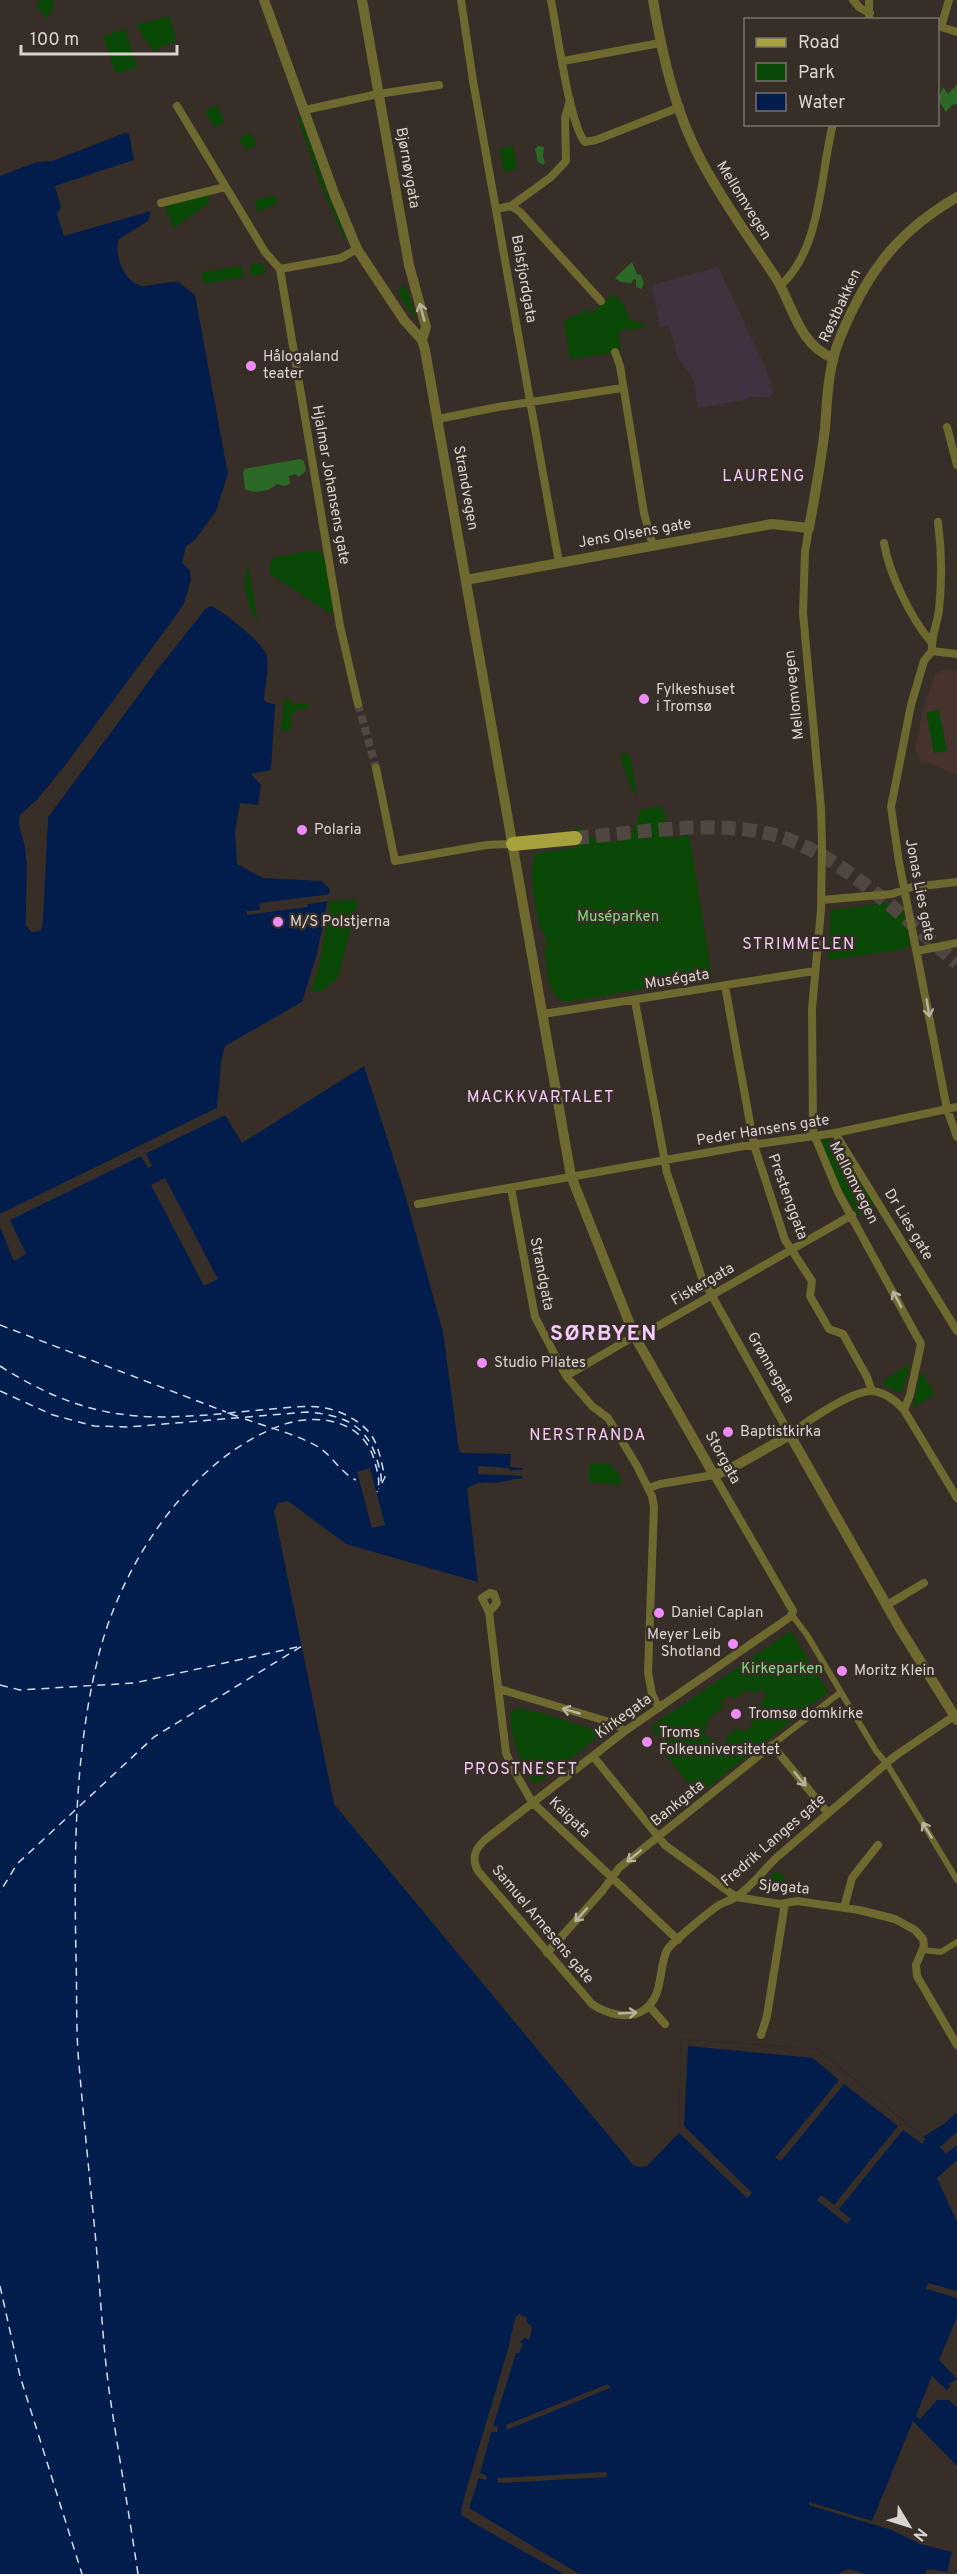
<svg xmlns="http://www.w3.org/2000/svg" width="957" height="2574" viewBox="0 0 957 2574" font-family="Overpass,sans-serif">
<rect width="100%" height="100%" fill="#372e27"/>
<path fill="#41323f" d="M718,267L762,360L771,381L769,386L774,389L769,398L749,396L748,399L698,408L693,378L678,358L669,326L660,327L652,285Z"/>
<path fill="#46332d" d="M946,669L957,671V773L952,774L941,767L922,762L915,749L923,710L935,674Z"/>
<path fill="#094805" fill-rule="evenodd" d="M41,0H52L54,5L47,19L36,5Z
M169,16L177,40L153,51L136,25Z
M125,29L137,67L116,74L103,36Z
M216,105L225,122L214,127L205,111Z
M300,115L325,187L345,235V240L322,188L298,119Z
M250,132L257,144L246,150L239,139Z
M513,146L517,169L504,172L500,148Z
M210,194L208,204L173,228L165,206Z
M275,196L278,203L258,212L255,204L257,199Z
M263,263L265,273L250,276V265Z
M241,266L244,277L204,284L202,272Z
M403,285L406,286L417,321L398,294Z
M613,294L624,305L630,320L642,323L646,327L629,330L627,328L619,332L620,353L618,352L570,359L564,320L580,314L586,309L591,314Z
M313,550L320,552L324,558L333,611L331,614L270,574V564L276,557Z
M248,565L258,621C247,610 241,579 248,565Z
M291,699L292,705L307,703L310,707L296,710L290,718L292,726L290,730L281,731L284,700Z
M939,710L947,751L934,753L926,712Z
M626,753L630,756L637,796L630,786L620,755Z
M659,806L664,811L669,839L689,835L712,977L566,1002C546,997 547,965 544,948L548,947L544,932L541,930C537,910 526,871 537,853L576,848L575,829L581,828C594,844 622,849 634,829C638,823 638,816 640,810Z
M358,900L338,977L322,991H311L320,964L330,901Z
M889,903L903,911L910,945L900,950L828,960L831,910Z
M824,1138L835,1143L837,1153L842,1158H846L874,1202V1207L858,1215L839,1185L822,1143Z
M906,1366H910L902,1392H897L881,1383Z
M922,1373L935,1394L913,1408L920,1374Z
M592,1463H610L612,1469L616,1470L621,1478V1485L589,1482V1466Z
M791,1631L828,1692L698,1795L663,1751L667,1747L652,1728L653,1725ZM748,1689L754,1694L762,1689L767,1696L760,1703L764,1709L750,1719L753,1725L743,1732L738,1728L726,1738L728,1743L720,1747L715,1740L709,1739L704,1733L708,1719L723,1707L721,1702L730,1695L735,1699Z
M517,1708L543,1713L603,1733L543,1780L535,1783L531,1780C521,1760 509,1736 511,1713Z
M776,1870L784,1877L790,1891L784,1893L774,1887L771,1878Z"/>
<path fill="#2c6927" d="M957,84V104L952,105L946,112L938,99L943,87L948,94Z
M538,146L544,147L543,156L545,163L543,165L538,162L535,149Z
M632,262L637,274L641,275L644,284L641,289L636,287V280L634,279L631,283L621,282L615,278Z
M300,459L304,461L306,471L298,477L296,474L289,476L290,484L284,486L277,484C269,492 254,494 245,489L243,473L244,469Z"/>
<path fill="#021d4c" d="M125,133L129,134L134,160L55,186L61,208L57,214L64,236L151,211L148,221L119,239C113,254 125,285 144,286C155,286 167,281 178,282L195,295L228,474L216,511L195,540L186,546L182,563L190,570L191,580L183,606L64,767L37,800L20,815L19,824L25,846L27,863L26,912L28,929L40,931L43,920L48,817L160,666L206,608L211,606C224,612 264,643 267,657C269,670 265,687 264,700L268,703L275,704L271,770L251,774L261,785L258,805L240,803L235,832L237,864L263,878L321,881L330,889L317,954L302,1002L225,1046L221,1062L217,1108L0,1214V176L37,162L52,161Z
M364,1066L404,1191L443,1332L459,1450L461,1453L511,1454L510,1467L522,1468V1479C513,1478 509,1481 502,1482C489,1484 478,1479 467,1489L478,1582L346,1544L288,1501L278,1503L274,1511L334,1804L634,2166L646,2167L678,2134L682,2039L818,2049L923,2137L944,2124L957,2112V2160L937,2178L957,2222V2317L939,2360L957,2379L949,2384L950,2386L947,2390L932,2376L916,2416L920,2419L937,2400H949L957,2408V2466L913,2421L872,2521L809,2503L810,2505L892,2530L920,2544L952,2552L947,2572L927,2569L925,2574H866L849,2569L837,2574H579L471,2511L469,2508L479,2477L486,2476L480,2473L491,2432H497L493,2426L516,2352L523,2344L518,2342L525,2338L529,2339L532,2327L519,2314L461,2510L470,2521L564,2574H0V1227L14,1261L26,1254L9,1220L225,1115L242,1143Z"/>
<path fill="#372e27" d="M191,580L193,583L190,600L170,631L67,769L39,802L22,817V823L28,845L30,863L29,925L36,929L40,921L45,816L158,664L204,606L209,603L211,606L206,608L160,666L48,817L42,927L40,931L32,932L26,926L27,863L25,846L19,824L20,815L37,800L64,767L167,630L187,599Z
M332,894L330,901L308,904L307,907L247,915V911L260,910L259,903Z
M217,1108L219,1110L0,1217V1214Z
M222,1112L225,1115L146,1153L152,1166L148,1168L141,1156L10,1220L26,1254L14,1261L0,1224L15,1257L22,1253L6,1221L7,1217Z
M165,1178L218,1279L204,1286L151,1185Z
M478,1466L509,1468L510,1470H522V1476L478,1474Z
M370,1468L385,1525L372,1528L357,1472Z
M682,2039L818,2049L925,2139L922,2144L903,2130L839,2209L851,2219L847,2224L817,2200L821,2195L834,2205L898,2126L844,2084L781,2161L775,2158L839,2080L813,2058L688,2046L684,2126L752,2193L747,2198L678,2132Z
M957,2132V2145L946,2154L940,2147Z
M928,2283L957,2291V2298L926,2289Z
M519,2314L527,2318L526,2322L532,2327L529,2340L525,2338L519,2342L523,2343L519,2353H516L493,2426L498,2427L497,2432H491L480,2473L487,2476L486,2480L478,2478L469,2508L579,2574H573L469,2513L466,2509L513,2351L518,2350L519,2345L515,2341L527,2336L528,2329L521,2317L518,2320L512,2347L464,2513L567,2574L461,2515L465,2494L509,2346L515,2318Z
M608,2384L610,2388L507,2430L506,2425Z
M607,2472V2477L498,2483L497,2478Z
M809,2502L872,2521V2524L809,2505Z"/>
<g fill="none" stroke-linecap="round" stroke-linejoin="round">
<path stroke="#d2def1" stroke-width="1.5" stroke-dasharray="8 6" stroke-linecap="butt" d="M0,1325L226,1412
M0,1366C39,1391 81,1410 127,1415C170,1420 217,1414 260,1410C279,1409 300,1405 319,1407C337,1409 356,1418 368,1431C379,1443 381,1462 385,1477L379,1489
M0,1391L53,1415L94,1426L128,1427L307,1412C344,1415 368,1425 378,1463C380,1472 383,1478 380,1486
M230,1414L240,1417
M245,1419C269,1428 297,1434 320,1448C333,1457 341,1473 356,1480
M0,1685L20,1690L134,1683L302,1646L154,1737L17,1864L0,1892
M0,2286L20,2376L82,2574
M138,2574C129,2513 118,2451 109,2390C102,2337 100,2284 95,2232C89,2172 83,2112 78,2053C76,2021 77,1988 76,1956C74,1855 74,1753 99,1654C122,1563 191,1458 282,1425C316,1413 362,1419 374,1459C377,1471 381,1480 377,1492"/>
<path stroke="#4f4740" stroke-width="8" stroke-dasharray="8 4" stroke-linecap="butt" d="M358,704L376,768"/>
<path stroke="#4f4740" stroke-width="14" stroke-dasharray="14 7" stroke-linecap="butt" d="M575,838C636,833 707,820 766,833C833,846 905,919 957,963"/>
<path stroke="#6d692f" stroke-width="6" d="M792,1615L807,1635L876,1751L887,1764L957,1880
M772,1745L841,1692
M923,1950L941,1952L957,1942"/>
<path stroke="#6d692f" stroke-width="8" d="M461,0L473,81L559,563
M551,0C557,29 569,124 585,142L596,140L680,107
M853,0L860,8L870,13
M869,20V0
M938,26L957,32
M941,27L949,0
M563,61L660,43
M177,106L265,252L280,269L340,626L358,704
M305,110L378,94L439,85
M161,203L225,187
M511,206L551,177L566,161L565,118L570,100
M497,209L511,206L520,212L601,301
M280,269L341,258L357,249
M780,286C822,249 820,174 833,124
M615,352L620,366L644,513L653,546
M438,419L498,407L622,388
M947,427L957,465
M809,528L805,552L803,613L821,808L822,845L821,910L812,1009L813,1132L838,1192L921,1344L910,1395L904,1410
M884,543C889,574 911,618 931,642
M932,651C931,636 937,625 939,610C942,581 942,552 938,522
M957,654L932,651L924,661L911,705L891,807L899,862L947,1109L957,1137
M376,768L395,861L486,845L513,844
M821,900L892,894L912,887L957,882
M917,951L957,943
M725,986L754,1145L785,1240L812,1281L810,1296L829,1329L843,1334L867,1377L872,1391
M635,1001L667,1173L702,1278L790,1435C807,1421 851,1391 872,1391C884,1392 897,1401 904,1410L957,1498
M543,1014L814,971
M835,1133L957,1331
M511,1188L535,1317L566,1376L592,1406L608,1418L637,1466L652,1496L654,1507L648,1672L652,1694L659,1708
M418,1204L744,1146L835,1133L957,1107
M566,1376L626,1341L658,1326L852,1215
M649,1488L660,1484L714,1475L793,1611L790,1617L625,1731L486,1839C475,1848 471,1858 478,1871L592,2004C606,2014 629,2020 644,2010C664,1996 658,1969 667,1950C671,1943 710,1911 719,1905C725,1902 731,1900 736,1897C752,1886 763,1871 776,1858L895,1756L954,1716
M887,1605L924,1583
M489,1612L497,1603L494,1594L490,1593L482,1598L489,1612L506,1753L512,1767L532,1802L678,1940
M499,1689L613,1723L625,1731
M593,1756L665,1845L736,1897L780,1904L797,1901L859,1910L895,1919L915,1930L923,1939L924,1946L916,1965L917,1976L957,2045
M844,1908L852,1878L878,1845
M547,1953L603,1890L619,1868L772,1745L828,1813
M649,2006L665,2024
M761,2035L767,2016L785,1903"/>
<path stroke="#6d692f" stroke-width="10" d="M264,0L335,196L357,249L404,320L422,340L425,350L571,1176L635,1337L714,1475L728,1470L790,1435L899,1627L957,1720
M362,0L409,265L426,327L422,340
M653,0C662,54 675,113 702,162C723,202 751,240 776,278C793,306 799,345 833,358
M466,580L772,524L809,528C815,495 821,462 825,428C827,406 827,382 833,360C836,344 844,328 851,313C876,260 906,227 957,197"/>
<path stroke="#a6a03d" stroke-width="14" d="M513,844L575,838"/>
</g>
<defs><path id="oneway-shaft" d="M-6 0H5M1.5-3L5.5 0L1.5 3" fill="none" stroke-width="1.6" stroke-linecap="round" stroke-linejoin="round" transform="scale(1.5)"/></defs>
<g stroke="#b9b4a0">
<use href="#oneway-shaft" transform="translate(422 312) rotate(-105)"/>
<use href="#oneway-shaft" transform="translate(928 1008) rotate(80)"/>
<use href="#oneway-shaft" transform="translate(897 1299) rotate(-118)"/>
<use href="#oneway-shaft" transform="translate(571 1711) rotate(-164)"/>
<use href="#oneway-shaft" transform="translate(800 1779) rotate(51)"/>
<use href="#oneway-shaft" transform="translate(927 1830) rotate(-121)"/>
<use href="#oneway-shaft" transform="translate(634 1856) rotate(141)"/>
<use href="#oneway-shaft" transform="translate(581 1915) rotate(132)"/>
<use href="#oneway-shaft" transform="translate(628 2013) rotate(-3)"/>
</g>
<g fill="#ed8cfa" stroke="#372e27" stroke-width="2">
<circle cx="251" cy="366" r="6"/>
<circle cx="644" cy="699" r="6"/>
<circle cx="302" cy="830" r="6"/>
<circle cx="278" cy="922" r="6"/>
<circle cx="482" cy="1363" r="6"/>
<circle cx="728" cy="1432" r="6"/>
<circle cx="659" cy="1613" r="6"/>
<circle cx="733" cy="1644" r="6"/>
<circle cx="842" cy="1671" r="6"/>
<circle cx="736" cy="1714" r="6"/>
<circle cx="647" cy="1742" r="6"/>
</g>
<g text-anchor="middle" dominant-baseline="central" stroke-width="5" stroke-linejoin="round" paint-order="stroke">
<g font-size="15" fill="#dad4d0" stroke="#372e27">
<text transform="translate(407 168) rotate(80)">Bjørnøygata</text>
<text transform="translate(743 201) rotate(58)">Mellomvegen</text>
<text transform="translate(523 279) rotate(80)">Balsfjordgata</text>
<text transform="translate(841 306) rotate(-65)">Røstbakken</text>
<text transform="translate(330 485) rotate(80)">Hjalmar Johansens gate</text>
<text transform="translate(465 488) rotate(80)">Strandvegen</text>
<text transform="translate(635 534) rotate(-10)">Jens Olsens gate</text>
<text transform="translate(795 695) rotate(-96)">Mellomvegen</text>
<text transform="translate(919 890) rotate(79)">Jonas Lies gate</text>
<text transform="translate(677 980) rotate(-9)">Muségata</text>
<text transform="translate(763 1131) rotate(-9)">Peder Hansens gate</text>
<text transform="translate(853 1183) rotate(63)">Mellomvegen</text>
<text transform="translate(787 1197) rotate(70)">Prestenggata</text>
<text transform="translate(908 1225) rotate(59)">Dr Lies gate</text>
<text transform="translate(541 1274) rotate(79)">Strandgata</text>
<text transform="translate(703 1285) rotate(-30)">Fiskergata</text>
<text transform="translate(770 1368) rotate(60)">Grønnegata</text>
<text transform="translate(722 1458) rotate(61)">Storgata</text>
<text transform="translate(624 1717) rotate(-36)">Kirkegata</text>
<text transform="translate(678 1804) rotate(-39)">Bankgata</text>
<text transform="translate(569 1818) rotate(44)">Kaigata</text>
<text transform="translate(774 1841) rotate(-41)">Fredrik Langes gate</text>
<text transform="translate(784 1888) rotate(5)">Sjøgata</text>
<text transform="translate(542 1925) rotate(50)">Samuel Arnesens gate</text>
</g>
<g font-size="15" fill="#dad4d0" stroke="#372e27" text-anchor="start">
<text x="263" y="357">Hålogaland<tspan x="263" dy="17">teater</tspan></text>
<text x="656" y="690">Fylkeshuset<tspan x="656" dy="17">i Tromsø</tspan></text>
<text x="314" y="830">Polaria</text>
<text x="290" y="922">M/S Polstjerna</text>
<text x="494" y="1363">Studio Pilates</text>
<text x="740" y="1432">Baptistkirka</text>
<text x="671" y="1613">Daniel Caplan</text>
<text x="721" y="1635" text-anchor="end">Meyer Leib<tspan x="721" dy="17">Shotland</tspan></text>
<text x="854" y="1671">Moritz Klein</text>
<text x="748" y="1714">Tromsø domkirke</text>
<text x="659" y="1733">Troms<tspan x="659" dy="17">Folkeuniversitetet</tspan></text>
</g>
<g font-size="15" fill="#87d97f" stroke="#372e27">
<text x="618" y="917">Muséparken</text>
<text x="782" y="1669">Kirkeparken</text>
</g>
<g font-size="16" letter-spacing="1.5" fill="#f5cafa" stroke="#372e27">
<text x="764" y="477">LAURENG</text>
<text x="799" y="945">STRIMMELEN</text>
<text x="541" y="1098">MACKKVARTALET</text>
<text x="588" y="1436">NERSTRANDA</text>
<text x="521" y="1770">PROSTNESET</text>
</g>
<g font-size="21" font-weight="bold" letter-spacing="1.5" fill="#f5cafa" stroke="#372e27">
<text x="604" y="1334">SØRBYEN</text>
</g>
</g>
<rect x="744" y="18" width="195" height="108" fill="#372e27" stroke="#78706b" stroke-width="1.5"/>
<rect x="756" y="38" width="30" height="9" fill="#a6a03d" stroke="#78706b" stroke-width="1.5"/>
<text x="798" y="48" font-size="18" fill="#dad4d0">Road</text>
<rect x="756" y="63" width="30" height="18" fill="#094805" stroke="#78706b" stroke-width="1.5"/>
<text x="798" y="78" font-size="18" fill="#dad4d0">Park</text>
<rect x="756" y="93" width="30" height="18" fill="#021d4c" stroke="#78706b" stroke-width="1.5"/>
<text x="798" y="108" font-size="18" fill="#dad4d0">Water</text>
<g transform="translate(909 2526) rotate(128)" stroke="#372e27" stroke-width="4.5" paint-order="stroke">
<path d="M0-4.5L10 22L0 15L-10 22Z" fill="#dad4d0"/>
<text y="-9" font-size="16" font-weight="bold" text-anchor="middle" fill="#dad4d0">N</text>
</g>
<path d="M21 45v9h156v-9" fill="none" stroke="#dad4d0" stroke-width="3"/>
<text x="30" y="45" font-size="18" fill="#dad4d0" stroke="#372e27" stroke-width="4.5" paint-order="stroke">100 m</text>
</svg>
